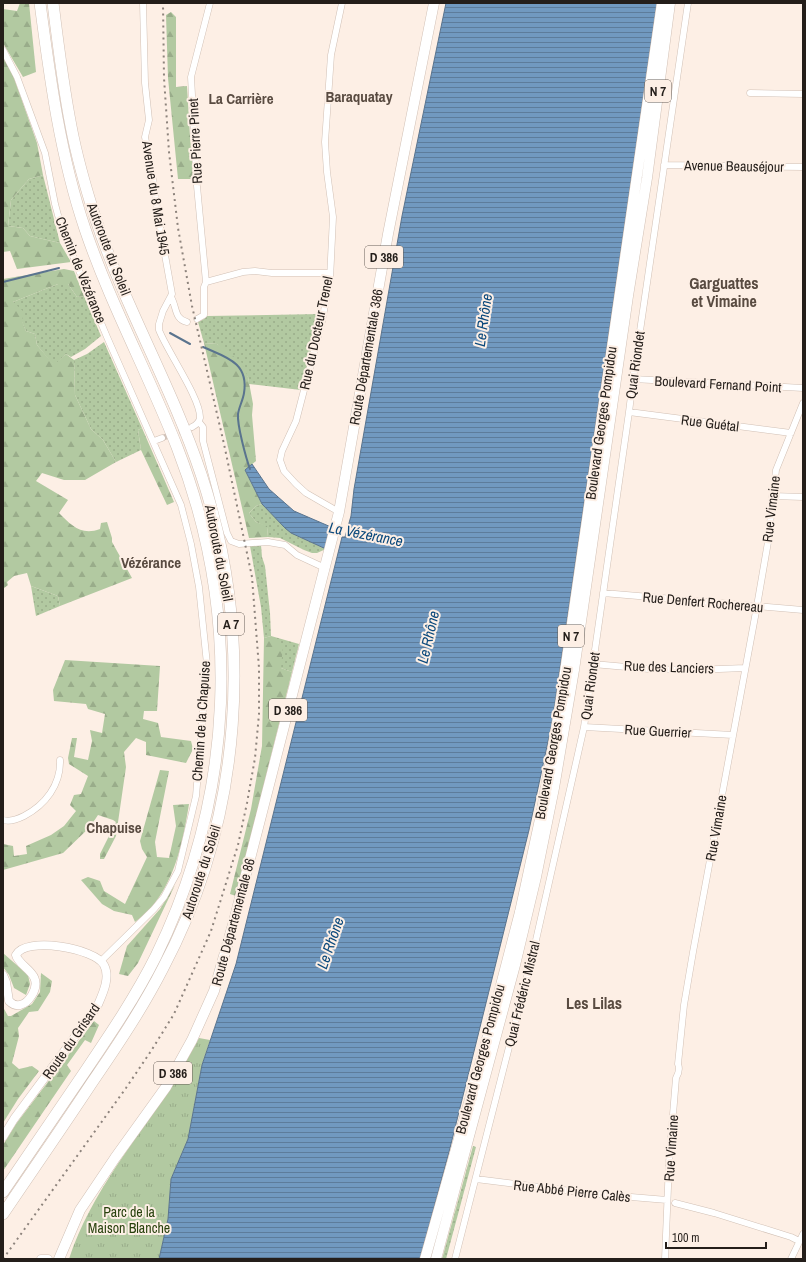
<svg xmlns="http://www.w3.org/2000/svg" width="806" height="1262" viewBox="0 0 806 1262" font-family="'Archivo Narrow',sans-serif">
<defs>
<pattern id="grass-dots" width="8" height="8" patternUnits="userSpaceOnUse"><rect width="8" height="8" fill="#b2c9a1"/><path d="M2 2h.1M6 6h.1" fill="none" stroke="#99ac8a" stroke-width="1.8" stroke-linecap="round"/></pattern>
<pattern id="forest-firs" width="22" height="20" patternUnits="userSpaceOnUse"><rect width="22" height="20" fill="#b2c9a1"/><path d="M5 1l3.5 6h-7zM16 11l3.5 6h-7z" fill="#99ac8a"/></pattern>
<pattern id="park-tufts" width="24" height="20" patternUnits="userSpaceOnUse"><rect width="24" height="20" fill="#b2c9a1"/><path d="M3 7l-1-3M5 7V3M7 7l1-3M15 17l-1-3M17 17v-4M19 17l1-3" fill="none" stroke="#99ac8a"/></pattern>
<pattern id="water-rules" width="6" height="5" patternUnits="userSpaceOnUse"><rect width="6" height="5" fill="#7199c0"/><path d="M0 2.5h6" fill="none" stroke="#5d7c9b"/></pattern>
</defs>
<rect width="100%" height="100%" fill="#fdefe5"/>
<path fill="url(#grass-dots)" d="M43,175L60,243L30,236L23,228L8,226L11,200L29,179Z
M58,284H68L77,297L84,296L101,336L85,349L71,357L66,354L54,366L37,345L35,334L26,331L13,302Z
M320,314L301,390L249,384L248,377L217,344L204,343L198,322L204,319L207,316Z
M104,342L142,428L138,430L141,450L116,462L103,440L91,429L75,395L74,360L87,354Z
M262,504L291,533L326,549L317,553H312L304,550L280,538L268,537L267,527L256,522L249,513L256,506Z
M261,545L262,557L265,566L270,613L271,636L299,644L292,672L281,668L271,636L264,638L261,607L250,546Z
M31,586L58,596L60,606L36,616Z
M473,1146L476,1147L446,1259H442Z"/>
<path fill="url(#forest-firs)" d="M20,3H29L36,72L23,77L3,43V9L17,11Z
M171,12L176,17V87L187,86C189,117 190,148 194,179H178L168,78L166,15Z
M3,56L13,75L37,143L43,175L29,179L11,200L8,226L23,228L30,236L60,243L71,262L17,269L10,251L3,252Z
M64,269L74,271L84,296L77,297L68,284H58L13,302L24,312L22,321L26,331L35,334L37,345L54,365L66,354L74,360L75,395L91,429L103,440L116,462L85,480H64L42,473L36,481L68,500L59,513C71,525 81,536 100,529L101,523L107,522L112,538V542L132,578L60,606L58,596L31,586L27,573L14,576L7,582L8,585L3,589V279Z
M204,343L217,344L242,363L248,377L253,404L252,415L256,461L245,470L262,504L256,506L249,513L256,522L267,526L268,537L249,538Z
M142,428L174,502L167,505L141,450L138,430Z
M271,636L283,645L281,668L292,672L236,896L230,894L251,809L262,746L264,638Z
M65,660L160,666L157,711H144L143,719L158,723L161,737L191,741L193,749L186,763L146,755V742L136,738L124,752L126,767L116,836L104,859H100V854L116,822L113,820L98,815L90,827L63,853L3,870V844L13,846L14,856L27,854L26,846L51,835L64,826L76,811L70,805L74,795L81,794L88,776L69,764L68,758L72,738H77L74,757L88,760L92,741L90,730L102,733L105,714L88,709L86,704L54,701L53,690Z
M160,770L169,771L155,842L157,857L169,858L176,826L173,805L189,804C183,841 176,878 151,908C147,913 140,918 135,922L132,915L114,911L102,904L81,880L88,877L100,881L104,891L125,904L147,857L142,849L140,841Z
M175,885L138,963L128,976L119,974L127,946L160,909Z
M3,953L28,975L30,984L26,995L14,988L9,975L3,967Z
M41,973L52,981L50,992L38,1011L29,1012L18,1028L19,1036L12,1063L19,1069L32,1066L39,1071L18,1099L3,1123V1007L8,1016H11L32,1004L40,992Z
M94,1021L99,1025L91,1043L85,1040L67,1065L71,1071L3,1171V1145L16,1124Z"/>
<path fill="url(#park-tufts)" d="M199,1038L210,1040L202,1065L188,1139L171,1179L168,1219L159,1259H69C91,1192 138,1138 175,1081C183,1067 191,1052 199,1038Z"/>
<path fill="url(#water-rules)" stroke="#5a748e" d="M446,3H657L552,723L529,830L449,1152L420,1259H159L168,1219L171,1179L188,1139L202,1065L236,964L342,537H345L351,516L354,489L402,216Z
M252,464L269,489L294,511L331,527L326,549L291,533L285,528L262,504L245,470Z"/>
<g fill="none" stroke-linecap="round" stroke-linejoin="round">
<path stroke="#5a748e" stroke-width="2" d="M3,282L59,268
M170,333L190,344
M203,347C225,357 249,362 244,393C243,400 239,407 238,414C237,425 246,458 250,469"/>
<path stroke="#d2c5bc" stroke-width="6" stroke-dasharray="6 3" stroke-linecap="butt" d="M162,438L187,429"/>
<defs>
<path id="minor" d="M143,3L145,83L149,120L145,137L153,178L158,216L172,294L163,311L159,324V330C167,351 201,399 200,418C199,423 196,425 192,427
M3,50L17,77L45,153L55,204L62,230L107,337L181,505L191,544L199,587L207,664L196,796L178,871L164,897L154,909L101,961
M750,93L803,94
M664,165L803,167
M206,282L197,186L191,77L210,3
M171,297C177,307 174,319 187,322
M197,319L204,315V287L206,282L243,272L255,271L272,273H330
M633,379L803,388
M629,412L791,433
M199,422L203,427V441L227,533L231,541L239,544L268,542L285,545L297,555L325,568
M154,441L162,438
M772,496L803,497
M339,512L306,493L296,484L284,471L280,460L282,451L296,421L322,321L330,279L333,217L327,172L325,142L331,55L342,3
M603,593L803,610
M593,664L649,669L693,670L745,668
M584,727L733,735
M3,820C10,822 18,819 24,816C45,805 61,785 60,760
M476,1179L595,1194L667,1200
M675,1203L714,1213L791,1237L799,1241
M455,1259L534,949L584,727L629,412L634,372L688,3
M665,1259L669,1163L676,1078C679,1073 680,1069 678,1064L684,1005L693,952L757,606L768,542L776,470L803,403
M791,1259L803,1234"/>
<path id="tertiary" d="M3,975L6,982L9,1001C12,1004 15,1006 20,1005C25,1004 29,1000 32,995C45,973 19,968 16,955C25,936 95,948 104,965C111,978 102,995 97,1007L14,1119L3,1137
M41,1259H48"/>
<path id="primary" d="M59,1259L80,1210L115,1158L166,1087L192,1040L214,991L234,921L339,512L388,234L434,3
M425,1259L487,1039L520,912L542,810L560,706L662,3
M436,1259L515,965L536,877L554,788L574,670L628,296L647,178L670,3"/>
<path id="motorway" d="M3,1192C31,1151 58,1111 86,1070C111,1033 136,996 156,956C235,794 242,614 177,447C148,373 110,303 85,229C60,155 50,79 40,3
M3,1214C32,1171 62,1128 91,1084C117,1046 142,1009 163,968C243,817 255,635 201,474C172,387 125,307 96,220C86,189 77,158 71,126C63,85 58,44 53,3"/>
</defs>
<use href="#minor" stroke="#d1c0b5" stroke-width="7"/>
<use href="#tertiary" stroke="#d1c0b5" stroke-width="9"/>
<use href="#primary" stroke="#d1c0b5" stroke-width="11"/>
<use href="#motorway" stroke="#d1c0b5" stroke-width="12"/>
<use href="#minor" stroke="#fff" stroke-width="6"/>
<use href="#tertiary" stroke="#fff" stroke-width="8"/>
<use href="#primary" stroke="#fff" stroke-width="10"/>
<use href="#motorway" stroke="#fff" stroke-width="11"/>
<path stroke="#8d837c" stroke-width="2" stroke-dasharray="2 4" stroke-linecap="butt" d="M3,1259L126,1088L151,1051L174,1014L211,931L238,845L247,803L255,758L259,714V668L252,577L224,444L192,306L178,228L169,152L164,78L163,3"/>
</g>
<g text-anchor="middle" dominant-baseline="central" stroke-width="4" stroke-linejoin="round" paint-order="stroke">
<g fill="#fdefe5" stroke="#655d57" stroke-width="1">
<rect x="645" y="80" width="26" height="22" rx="3"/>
<rect x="365" y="246" width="38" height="22" rx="3"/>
<rect x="218" y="613" width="26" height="22" rx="3"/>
<rect x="558" y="625" width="26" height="22" rx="3"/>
<rect x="269" y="699" width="38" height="22" rx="3"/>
<rect x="154" y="1062" width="38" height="22" rx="3"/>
</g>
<g font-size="13" font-weight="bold" fill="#241e1a">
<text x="658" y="91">N 7</text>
<text x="384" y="257">D 386</text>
<text x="231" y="624">A 7</text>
<text x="571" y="636">N 7</text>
<text x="288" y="710">D 386</text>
<text x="173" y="1073">D 386</text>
</g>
<g font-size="14" fill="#241e1a" stroke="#fdefe5">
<text transform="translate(195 141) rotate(-93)">Rue Pierre Pinet</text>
<text transform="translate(734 166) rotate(1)">Avenue Beauséjour</text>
<text transform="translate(156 198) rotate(81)">Avenue du 8 Mai 1945</text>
<text transform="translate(109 249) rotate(69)">Autoroute du Soleil</text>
<text transform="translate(81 270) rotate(68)">Chemin de Vézérance</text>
<text transform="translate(316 333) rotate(-78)">Rue du Docteur Trenel</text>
<text transform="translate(366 357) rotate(-80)">Route Départementale 386</text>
<text transform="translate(635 365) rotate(-82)">Quai Riondet</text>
<text transform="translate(718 384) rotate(3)">Boulevard Fernand Point</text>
<text transform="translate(601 423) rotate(-82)">Boulevard Georges Pompidou</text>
<text transform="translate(710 423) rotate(7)">Rue Guétal</text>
<text transform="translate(771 509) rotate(-83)">Rue Vimaine</text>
<text transform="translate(219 553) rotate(79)">Autoroute du Soleil</text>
<text transform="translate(703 602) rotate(5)">Rue Denfert Rochereau</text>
<text transform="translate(669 667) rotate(2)">Rue des Lanciers</text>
<text transform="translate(590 686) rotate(-82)">Quai Riondet</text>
<text transform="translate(201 721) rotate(-86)">Chemin de la Chapuise</text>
<text transform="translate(658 731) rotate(3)">Rue Guerrier</text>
<text transform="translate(553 743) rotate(-80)">Boulevard Georges Pompidou</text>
<text transform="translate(716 828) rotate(-80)">Rue Vimaine</text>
<text transform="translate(201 872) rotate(-72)">Autoroute du Soleil</text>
<text transform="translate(233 922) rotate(-75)">Route Départementale 86</text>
<text transform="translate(522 994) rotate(-76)">Quai Frédéric Mistral</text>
<text transform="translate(71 1041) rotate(-55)">Route du Grisard</text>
<text transform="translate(480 1059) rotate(-75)">Boulevard Georges Pompidou</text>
<text transform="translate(671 1148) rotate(-86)">Rue Vimaine</text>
<text transform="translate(572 1191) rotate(6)">Rue Abbé Pierre Calès</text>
</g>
<g font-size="14" fill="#28410d" stroke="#fdefe5">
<text x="129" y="1212">Parc de la<tspan x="129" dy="16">Maison Blanche</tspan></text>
</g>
<g font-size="15" font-weight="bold" fill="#594b41" stroke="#fdefe5">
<text x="359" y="96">Baraquatay</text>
<text x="241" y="98">La Carrière</text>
<text x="151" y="562">Vézérance</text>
<text x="114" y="827">Chapuise</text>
</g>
<g font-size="15" font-style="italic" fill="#0b497c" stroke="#fdefe5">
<text transform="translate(483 320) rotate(-82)">Le Rhône</text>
<text transform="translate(366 534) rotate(11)">La Vézérance</text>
<text transform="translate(428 637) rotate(-77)">Le Rhône</text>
<text transform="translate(330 943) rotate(-71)">Le Rhône</text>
</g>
<g font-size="16" font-weight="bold" fill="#594b41" stroke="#fdefe5">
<text x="724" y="283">Garguattes<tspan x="724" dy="18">et Vimaine</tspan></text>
<text x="594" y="1003">Les Lilas</text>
</g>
</g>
<rect width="806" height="1262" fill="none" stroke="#241e1a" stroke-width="8"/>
<path d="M666 1242v6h100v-6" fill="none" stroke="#241e1a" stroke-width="2"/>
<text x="672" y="1242" font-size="12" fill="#241e1a" stroke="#fdefe5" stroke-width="3" paint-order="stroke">100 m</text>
</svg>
